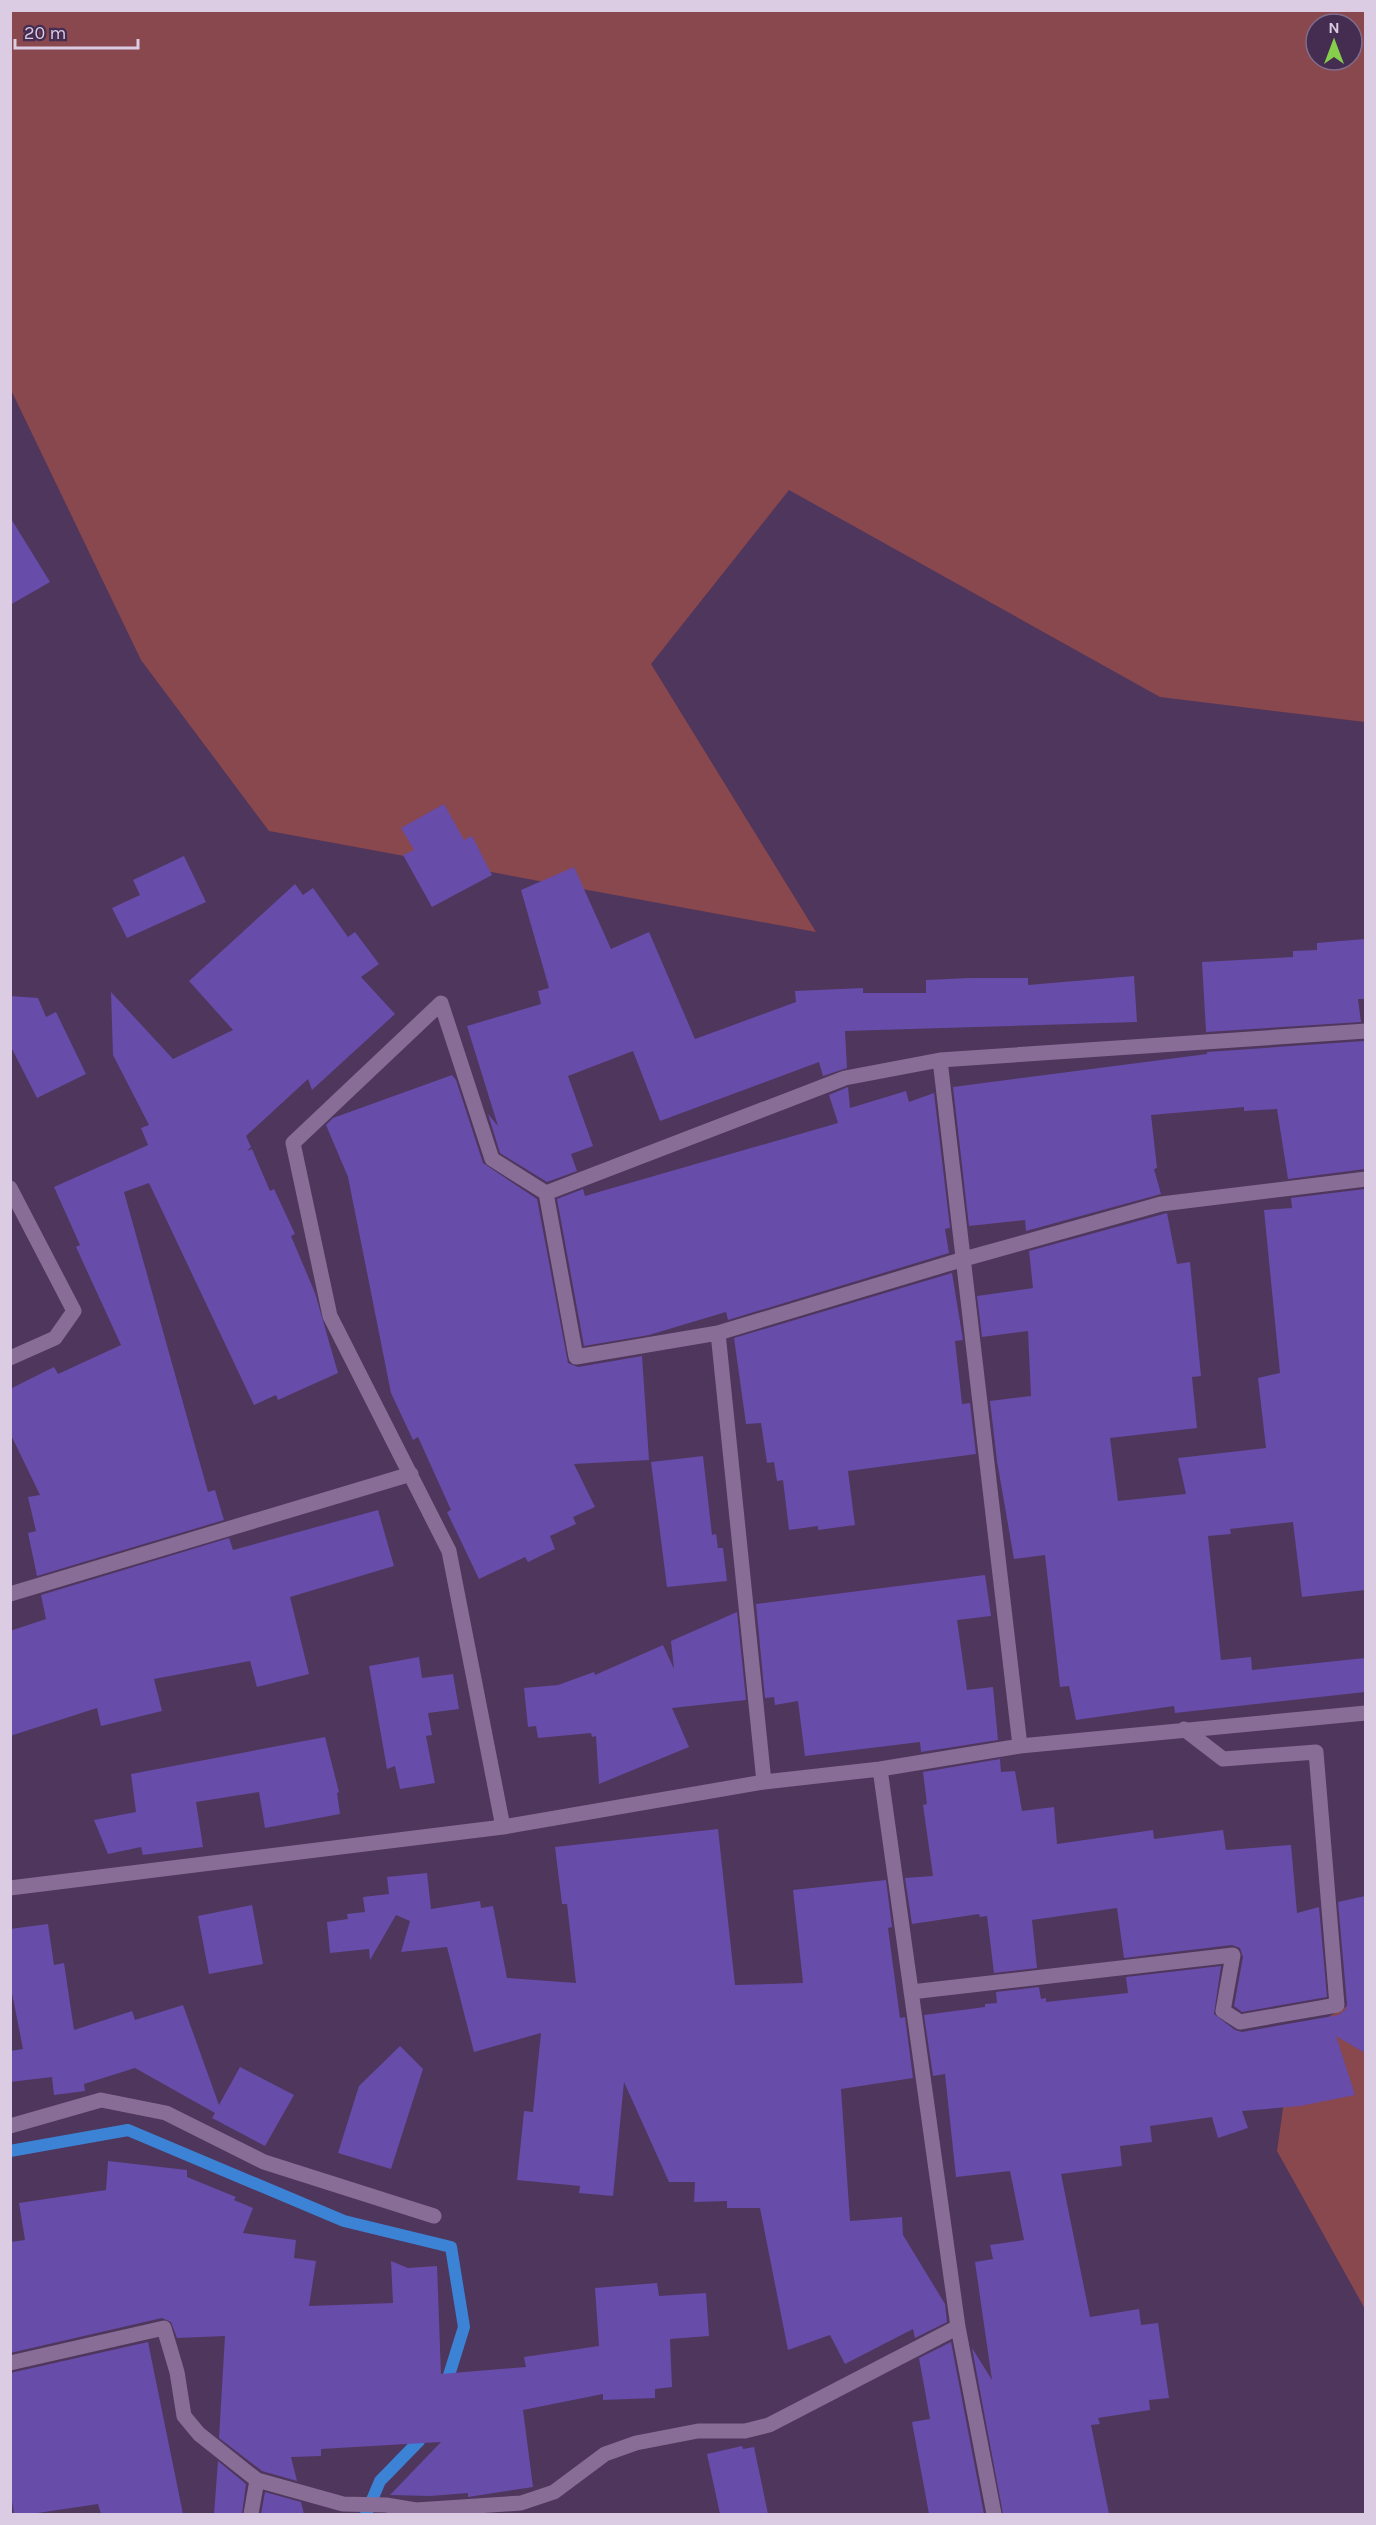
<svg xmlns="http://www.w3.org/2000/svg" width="1376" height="2525" viewBox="0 0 1376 2525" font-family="Karla,sans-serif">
<rect width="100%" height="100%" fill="#4f365c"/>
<path fill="#89474e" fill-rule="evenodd" d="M11,11H1365V722L1160,697L789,490L651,664L816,932L269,831L141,660L11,390ZM1316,24H1352V60H1316Z
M1365,1996V2309L1277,2151L1293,2037Z"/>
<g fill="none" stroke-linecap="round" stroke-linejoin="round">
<path stroke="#3c83d5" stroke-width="12" d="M10,2151L128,2130L344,2221L451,2247L464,2327L445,2388
M366,2514L380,2481L419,2441L424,2430"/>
</g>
<path fill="#674ca9" d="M10,517L50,582L10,605Z
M444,804L464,840L472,836L492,875L432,907L403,855L414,850L401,828Z
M184,856L206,902L127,938L112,908L140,895L133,880Z
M574,867L611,949L649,932L695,1039L796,1002L795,991L863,988V993H926V980L970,978H1028V985L1134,976L1137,1022L845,1031L847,1068L823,1076L819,1062L660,1121L633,1051L568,1076L593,1146L571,1154L577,1171L547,1182L500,1153L488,1114L498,1126L467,1026L541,1004L538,991L549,988L521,890Z
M295,884L303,895L313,888L348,937L355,932L379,964L361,977L395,1014L312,1090L308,1079L246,1136L251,1147L247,1151L252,1149L270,1191L274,1189L295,1234L291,1236L315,1293L338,1373L278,1400L276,1395L254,1405L149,1183L124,1192L208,1492L215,1490L224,1520L37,1576L28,1533L36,1531L28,1497L40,1495L10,1433V1389L54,1367L58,1374L121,1345L76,1247L80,1245L54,1187L148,1145L141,1128L149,1125L113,1055L111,992L173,1059L233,1030L189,981Z
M1365,939V999H1358L1361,1022L1206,1032L1202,962L1293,957V951L1317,950V943Z
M10,996L38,998L46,1017L56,1012L86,1074L37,1098L10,1045Z
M1364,1041L1365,1169L1288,1179L1277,1109L1244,1111V1107L1151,1115L1157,1168L1154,1169L1161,1194L1026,1231L1025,1220L969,1226L953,1087L1207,1054V1052Z
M452,1075L456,1080L483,1163L537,1199L568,1363L578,1367L642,1356L649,1460L574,1464L595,1507L573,1517L576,1524L550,1536L555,1549L528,1562L525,1557L479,1579L447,1512L451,1510L418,1437L413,1440L391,1393L348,1177L326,1125L333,1118Z
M848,1087L850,1108L906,1091L909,1102L934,1093L950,1228L945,1229L949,1253L728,1320L726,1312L649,1335L584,1346L557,1199L583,1189L585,1196L609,1189L838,1123L829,1095Z
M1365,1189V1590L1302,1597L1293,1522L1230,1529L1231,1534L1208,1536L1221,1660L1251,1657L1252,1670L1365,1658V1692L1175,1713L1174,1706L1076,1720L1069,1686L1060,1687L1045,1555L1014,1559L997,1461L990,1401L1031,1396L1028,1331L982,1337L977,1296L1033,1288L1029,1251L1167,1213L1177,1264L1190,1262L1201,1376L1192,1377L1197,1428L1110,1438L1118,1501L1186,1494L1178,1458L1266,1448L1258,1378L1280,1373L1264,1210L1292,1208L1291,1198Z
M952,1273L963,1340L955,1341L962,1404L970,1403L976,1454L848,1471L855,1525L818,1530V1526L789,1530L783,1480L777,1481L774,1462L767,1463L761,1423L746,1424L734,1338Z
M703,1456L712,1535L716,1534L718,1548H723L727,1581L667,1587L651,1462Z
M378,1510L394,1566L290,1597L309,1674L257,1687L250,1661L154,1679L162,1711L101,1726L97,1708L10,1736V1631L46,1619L41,1595L229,1538L233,1550Z
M985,1575L991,1616L957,1620L967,1690L993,1687L998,1740L921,1752L920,1742L805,1756L798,1701L775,1705L774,1697L765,1698L756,1604Z
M737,1612L746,1700L672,1708L689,1747L599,1784L596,1736L592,1737L591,1733L538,1738L536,1726L528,1727L524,1688L558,1685L594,1672L595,1675L663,1645L674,1669L671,1641Z
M419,1657L422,1678L453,1674L459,1709L428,1713L432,1735L426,1736L435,1783L400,1789L395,1766L387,1769L369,1666Z
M325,1737L339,1792L337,1793L340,1814L265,1828L259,1792L196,1802L203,1847L143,1855L141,1847L108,1854L94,1820L136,1812L131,1774Z
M1000,1759L1001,1772L1015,1771L1022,1811L1054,1807L1057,1844L1153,1830L1154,1839L1223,1830L1226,1850L1291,1845L1297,1913L1319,1907L1327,1997L1242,2012L1234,2006L1243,1957L1240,1948L1232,1945L1124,1958L1117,1908L1032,1920L1037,1968L994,1973L987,1916L980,1917L979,1914L912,1924L905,1878L933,1876L923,1805L927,1804L923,1772Z
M718,1829L735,1985L803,1983L793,1890L886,1880L892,1927L888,1928L900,2018L905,2017L913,2078L841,2089L850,2221L902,2217L903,2235L945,2304L947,2322L915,2338L913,2329L845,2364L830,2335L788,2350L760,2208H727V2201L694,2202L695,2182H669L624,2082L613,2196L579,2193L580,2186L517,2180L524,2111L533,2112L541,2033L474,2052L447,1947L401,1952L410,1921L396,1915L370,1960L369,1949L330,1953L327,1922L348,1919L347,1914L365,1912L363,1897L389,1894L387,1877L427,1873L431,1909L480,1901L481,1908L493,1906L507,1978L576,1983L567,1904H562L555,1847Z
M1365,1896V2053L1336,2036L1355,2095L1300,2106L1242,2111L1248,2128L1218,2138L1212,2117L1150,2126L1152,2142L1120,2146L1122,2166L1061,2174L1090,2317L1139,2309L1141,2325L1158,2323L1169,2398L1149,2400L1150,2410L1098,2418L1100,2424L1091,2425L1109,2514H1003L972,2348L992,2380L975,2262L993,2259L990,2245L1024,2240L1010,2171L956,2177L945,2074L933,2076L924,2015L985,2007V2004L997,2003L996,1992L1039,1987L1041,1999L1046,1998V2002L1128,1993L1126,1977L1221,1966L1214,2014L1235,2030L1242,2032L1339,2015L1346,2009L1347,2004L1338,1902Z
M252,1905L263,1964L209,1974L198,1916Z
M48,1924L54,1965L64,1963L74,2030L132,2011L135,2020L183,2005L219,2105L240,2067L294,2095L265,2146L212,2118L215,2113L135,2068L84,2084L85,2091L54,2095L52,2077L10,2082V2051L23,2049L10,1983V1929Z
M400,2046L423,2069L391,2169L338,2153L359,2086Z
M108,2161L187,2170V2177L236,2197L234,2200L253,2208L243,2233L296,2240L294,2258L316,2261L309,2306L393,2303L391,2261L408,2268L437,2266L441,2374L526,2367L524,2357L599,2346L595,2288L657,2283L659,2296L706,2293L709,2336L670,2339L672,2387L655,2389V2398L603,2400V2394L523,2410L533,2487L468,2497V2493L430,2496L390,2495L441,2442L321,2449V2456L291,2457L297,2481L262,2471L219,2438L225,2336L177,2338L171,2322L162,2318L10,2353V2242L25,2240L19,2203L106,2190Z
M148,2342L183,2514H101L98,2504L31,2514H14L10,2487V2373Z
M951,2342L984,2514H929L912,2422L930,2419L919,2358Z
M742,2446L743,2449L754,2447L768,2514H720L707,2454Z
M218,2461L246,2484L242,2514H214Z
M265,2492L301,2502L304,2514H261Z"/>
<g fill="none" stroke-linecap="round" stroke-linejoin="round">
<path stroke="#886d96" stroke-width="15" d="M940,1060L1020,1746
M10,1188L74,1311L55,1338L10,1358
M546,1193L576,1357L718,1333L964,1259L1161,1204L1366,1179
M718,1333L764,1782
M10,1594L411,1474
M880,1769L958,2327L994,2514
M503,1827L449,1551L330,1316L293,1143L441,1003L492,1159L546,1193L845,1078L940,1060L1366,1031
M10,1888L503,1827L764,1782L880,1769L1020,1746L1366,1713
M911,1992L1233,1955L1223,2011L1240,2022L1337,2005L1316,1752L1223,1759L1184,1729
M10,2126L101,2100L166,2113L264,2162L434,2216
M10,2363L164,2328L177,2372L184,2416L199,2434L257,2480L343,2504L386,2505L416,2510L521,2503L554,2492L605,2454L636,2443L698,2431H745L769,2425L958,2327
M251,2514L257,2480"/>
</g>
<rect width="1376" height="2525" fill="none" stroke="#dbcce3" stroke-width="24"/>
<g transform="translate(1334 42)"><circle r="28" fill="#452c51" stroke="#816c8b" stroke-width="1.5"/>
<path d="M0-4.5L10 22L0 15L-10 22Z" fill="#85cf4c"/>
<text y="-9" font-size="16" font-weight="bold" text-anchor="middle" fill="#dbcce3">N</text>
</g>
<path d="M15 39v9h123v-9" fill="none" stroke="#dbcce3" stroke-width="3"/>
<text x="24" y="39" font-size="18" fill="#dbcce3" stroke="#452c51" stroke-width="4.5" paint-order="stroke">20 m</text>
</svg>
